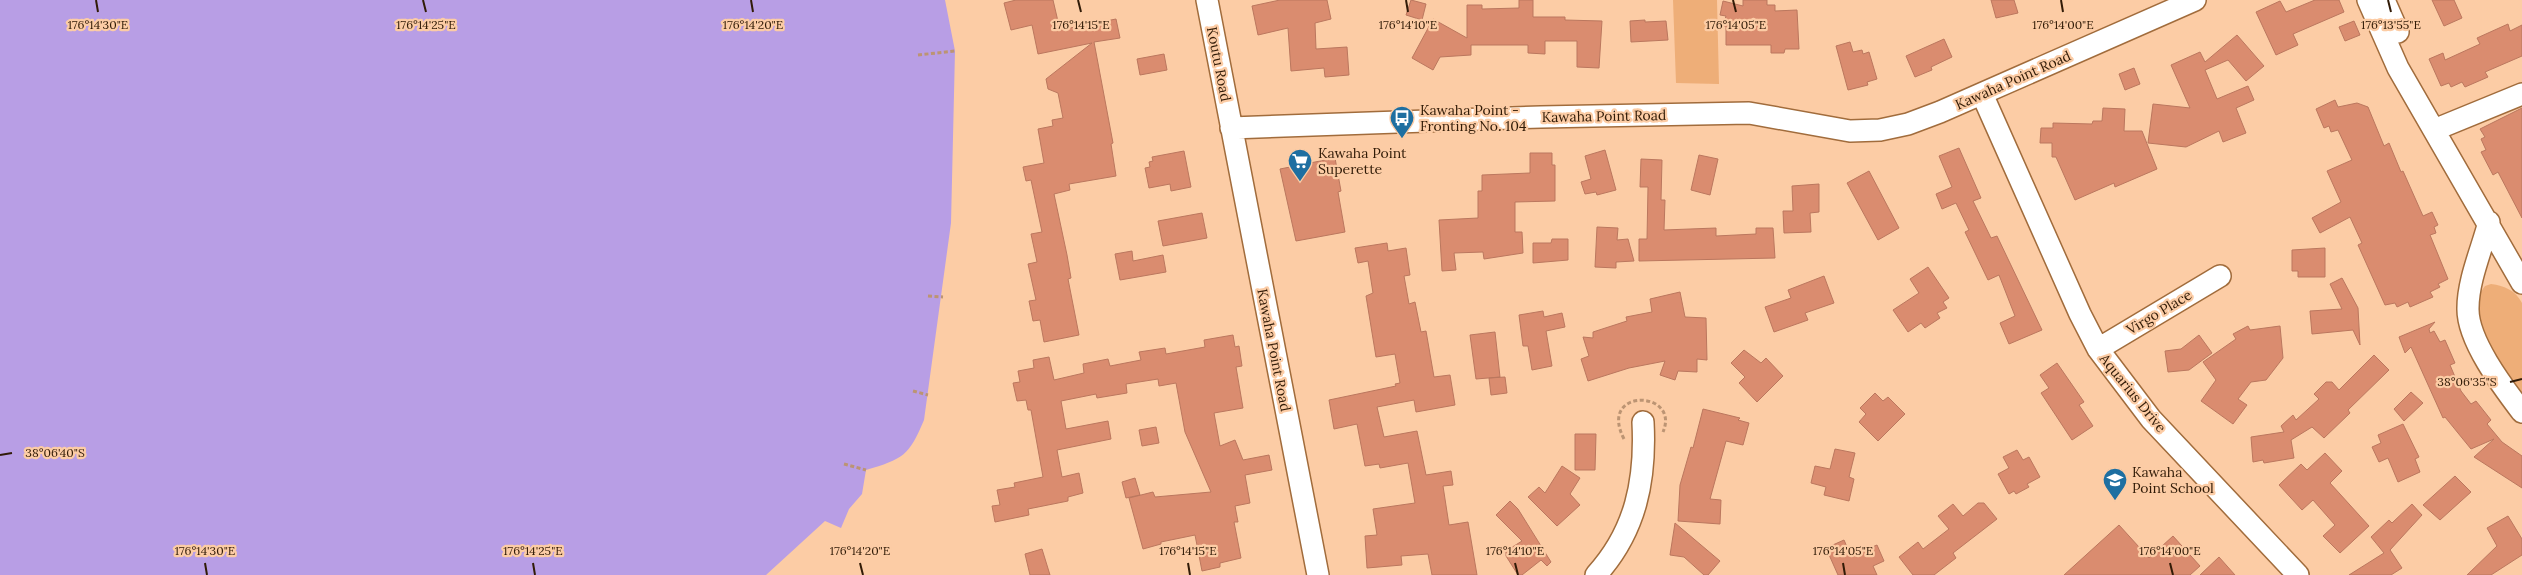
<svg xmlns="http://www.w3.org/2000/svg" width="2522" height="575" viewBox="0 0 2522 575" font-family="Lora,serif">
<rect width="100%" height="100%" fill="#fccca5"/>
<path fill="#eeae78" d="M1673,0H1717L1719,84L1676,83Z
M2491,284C2505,286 2515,290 2522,303V397C2500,367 2479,335 2477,297L2485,286Z"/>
<path fill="#b89ee5" d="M0,0H945L955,51L951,223L924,420C909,456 903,459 866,470L862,494L849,509L841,528L825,521L766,575H0Z"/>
<path fill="#da8c6f" stroke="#bb775e" d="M1016,0H1053L1060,30L1116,19L1120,38L1094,42L1113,143L1111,144L1116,176L1069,184L1070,190L1054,194L1067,255L1071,278L1068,279L1079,335L1044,342L1040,320L1033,321L1029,301L1036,300L1028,264L1037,262L1031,234L1042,232L1031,180L1026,181L1023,167L1044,163L1038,129L1053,126L1052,120L1063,118L1058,93L1048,89L1046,79L1092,43L1038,54L1032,25L1011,30L1004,3Z
M1280,0H1327L1331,19L1315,23L1316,49L1347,47L1349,75L1325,77L1324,68L1291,71L1288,28L1258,35L1252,6Z
M1411,0L1426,4L1422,20L1406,15Z
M1519,0H1533V17H1565V20L1602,21L1599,68L1577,67V41H1545V54L1528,53V45H1471V55L1440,57L1433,70L1412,58L1433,19L1467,38V5H1482V9L1519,8Z
M1743,0H1767V5H1775V11L1797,10L1799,49H1785L1784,53H1771V45H1726V26H1723L1726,16L1720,15L1723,1L1743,6Z
M1991,0H2014L2018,13L1996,18Z
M2315,0H2339L2344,12L2293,34L2298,45L2276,55L2256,12L2280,1L2286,12Z
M2432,0H2454L2462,18L2444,26Z
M1645,20V22L1666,21L1668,40L1631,42L1630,21Z
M2354,21L2360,35L2345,41L2339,27Z
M2508,24L2510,31L2522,25V56L2485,72L2488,77L2465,87L2462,82L2451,87L2449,83L2441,86L2429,59L2443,53L2445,60L2480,44L2477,38Z
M2237,35L2264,66L2246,81L2228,60L2205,70L2217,99L2248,86L2254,100L2236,108L2246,133L2223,142L2219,131L2186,147L2148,143L2153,104L2190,108L2171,65L2200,52L2205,62Z
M1944,39L1952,57L1931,67L1932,70L1915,77L1906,56Z
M1850,42L1853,52L1862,50L1863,54L1869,52L1877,79L1867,82L1868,85L1848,90L1836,46Z
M1164,54L1167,70L1140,75L1137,59Z
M2134,68L2140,84L2125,90L2119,74Z
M2335,100L2338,107L2357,103L2368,107L2384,146L2389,143L2401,172L2403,171L2423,216L2432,212L2438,225L2434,227L2436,233L2430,235L2448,279L2438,284L2440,287L2430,292L2433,297L2410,307L2408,302L2397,307L2395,303L2385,305L2358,245L2362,243L2350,217L2320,233L2312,218L2341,202L2327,171L2352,160L2338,130L2331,132L2329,126L2324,128L2316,109Z
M2103,108L2125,109L2124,131H2142L2157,169L2115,187L2114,183L2075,200L2056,157H2052V143H2040L2041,128H2053V123L2092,124L2093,121H2102Z
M2522,108V218L2498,172L2493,175L2481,152L2486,150L2481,139L2485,137L2480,129Z
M1959,148L1981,198L1973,201L1991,238L1997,236L2042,330L2009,344L2000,323L2015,316L1999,275L1988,280L1965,232L1969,230L1956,203L1942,209L1936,194L1952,187L1939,156Z
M1605,150L1616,190L1597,195L1596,192L1585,194L1581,182L1591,179L1585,156Z
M1184,151L1191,187L1171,191L1170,184L1149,188L1145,168L1150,167L1149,162L1153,161L1152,157Z
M1530,153H1552V165H1555V201L1515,202V232H1522L1523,253L1484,259L1483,252L1454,253L1456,270L1442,271L1439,220L1478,218V191H1482V175L1530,173Z
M1699,155L1718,159L1710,195L1691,190Z
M1335,158L1341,191L1338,192L1345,232L1296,241L1280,169Z
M1641,159L1662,160L1661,200H1665L1664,230L1716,228V236L1756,234V228H1773L1775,258L1639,261V239H1647L1648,187H1640Z
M1869,171L1899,228L1878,240L1847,183Z
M1819,184V212L1810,213L1811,232L1784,233L1783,211H1793L1792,186Z
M1202,213L1207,238L1163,246L1158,221Z
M1597,227L1618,228L1617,240L1628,239L1634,261L1616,262V268L1595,267Z
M1552,239H1568V260L1533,263V243H1551Z
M1387,243L1388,251L1406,248L1410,275L1404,276L1409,304L1415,302L1421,332L1426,331L1434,377L1450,375L1455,405L1416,412L1414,400L1377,407L1384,437L1417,431L1426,475L1451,471L1453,485L1443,486L1449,525L1468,522L1477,575H1432L1428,554L1401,556L1402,565L1367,568L1365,536L1377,535L1373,509L1415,503L1408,463L1380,468L1379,464L1365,466L1357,424L1334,429L1329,400L1396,386L1395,384L1400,383L1395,354L1376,357L1366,296L1373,293L1368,261L1358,263L1355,248Z
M2325,248V277H2298V271H2292V250Z
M1132,251L1133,261L1163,255L1166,272L1120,280L1115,254Z
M1928,267L1949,298L1943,302L1947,308L1937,313L1940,318L1925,328L1921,323L1908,332L1893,310L1919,293L1910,279Z
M1824,276L1834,303L1805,313L1808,320L1774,332L1765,307L1791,298L1788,290Z
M2342,278L2358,308L2360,345L2353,330L2312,334L2310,311L2342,309L2330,284Z
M1680,292L1685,317L1706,318L1707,360L1697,359V372L1678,371L1675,380L1660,375L1665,361L1629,368L1588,381L1581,359L1589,356L1583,337L1593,338V332L1627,321L1626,317L1652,312L1650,299Z
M1543,311L1544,317L1562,313L1565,327L1546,331L1552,366L1532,370L1528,346H1523L1519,315Z
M2435,322L2429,329L2430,333L2434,331L2440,342L2445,340L2455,363L2450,365L2461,391L2471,404L2476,401L2491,420L2487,424L2502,442L2522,456V488L2474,457L2494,439L2471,449L2445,417L2443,418L2411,347L2405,353L2399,337Z
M2248,326L2250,330L2280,326L2283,358L2266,380L2251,382L2238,399L2247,405L2233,424L2201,401L2216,380L2203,362L2236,339L2233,334Z
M1495,332L1500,377L1476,379L1470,335Z
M1233,335L1235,347L1239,346L1242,366L1236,367L1243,408L1214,413L1220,446L1235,440L1243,460L1269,455L1272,470L1245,475L1250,503L1235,506L1238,522H1234L1241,558L1220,563V567L1202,571L1195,535L1161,542V544L1143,549L1129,498L1153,492L1155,497L1211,492L1185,432L1176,383L1159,386L1158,379L1126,384L1127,393L1097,398L1096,394L1061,401L1066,429L1108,421L1111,439L1057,450L1062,477L1079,473L1083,493L1068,497V501L1028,509L1029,515L995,522L992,506L1000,505L997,490L1015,487L1014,483L1043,477L1031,410H1028L1026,400L1017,401L1013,383L1020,382L1018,371L1034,368L1033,360L1049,357L1054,380L1084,373L1083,364L1108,359L1110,366L1141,360L1139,352L1165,348L1166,354L1205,347L1204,340Z
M2199,335L2212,353L2189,370L2168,372L2165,351L2181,349Z
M1744,350L1761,363L1766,358L1783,376L1757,402L1739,383L1745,377L1731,363Z
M2374,355L2389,370L2348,410L2350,413L2324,438L2312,427L2291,440L2294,458L2264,463L2263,460L2253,462L2251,437L2284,432L2281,426L2293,415L2296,420L2319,399L2314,394L2326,382H2332L2339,390Z
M2057,363L2084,402L2079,405L2093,426L2072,440L2041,393L2049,388L2040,375Z
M1505,377L1507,393L1491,395L1489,378Z
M2411,392L2423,403L2404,421L2394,409Z
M1875,393L1883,401L1888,397L1905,414L1878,441L1859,422L1866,414L1860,408Z
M1703,409L1740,418L1738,420L1749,423L1743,445L1726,441L1710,499L1721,500L1720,524L1678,521L1680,485L1691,447L1693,448Z
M2403,424L2419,457L2415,459L2420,472L2398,482L2388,458L2379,462L2372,447L2381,443L2378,435Z
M1156,427L1159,443L1142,446L1139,430Z
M1575,434H1596L1595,470H1575Z
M1835,449L1855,453L1849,477L1854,479L1849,501L1824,495L1826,487L1811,483L1815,466L1830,469Z
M2017,450L2023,460L2029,457L2040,477L2027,484L2029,487L2016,494L2014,491L2009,494L1998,474L2009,468L2003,457Z
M2325,453L2342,471L2330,483L2369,526L2340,553L2323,536L2335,525L2313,500L2302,510L2279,485L2301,464L2307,470Z
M1562,466L1580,478L1570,494L1580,505L1557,526L1528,497L1539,487L1545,493Z
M2455,476L2471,492L2440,520L2423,505Z
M1135,478L1140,495L1126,498L1122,482Z
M1510,501L1518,509L1551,562L1547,566L1541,560L1522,575H1518L1506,556V551L1522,541L1496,515Z
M1978,503H1984L1997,519L1953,553L1956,558L1934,575H1913L1899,557L1918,542L1923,549L1949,529L1938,516L1953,504L1963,516Z
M2412,504L2422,515L2390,550L2402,568L2391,575H2349L2384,553L2371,537L2389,520L2392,523Z
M2508,516L2522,539V555L2491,575H2467L2497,546L2487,528Z
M1675,523L1720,561L1708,575H1704L1684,557L1670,555Z
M2119,525L2149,558L2173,536L2200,566L2190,575H2064Z
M1844,540L1851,556L1877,545L1884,561L1873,566L1877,575H1838L1826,548Z
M1042,549L1050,575H1030L1025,554Z
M2219,557L2235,575H2200Z"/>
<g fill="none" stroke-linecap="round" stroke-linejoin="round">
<defs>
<path id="minor" d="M1207,0L1318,575
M2368,0L2398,68L2522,283
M2384,0L2398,32
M1982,94L2080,314L2098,349L2151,419L2298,575
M1231,128L1541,117L1749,113L1850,131L1880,130L1908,124L1940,112L2195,0
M2434,130L2522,94
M2489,222C2482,249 2468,280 2468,308C2467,340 2503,387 2522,412
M2098,349L2220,276
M1596,575C1636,531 1646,480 1643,422"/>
</defs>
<use href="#minor" stroke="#a16c3c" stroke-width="24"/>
<path stroke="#bc9473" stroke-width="3" stroke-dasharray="4 2.5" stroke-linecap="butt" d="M918,55L955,51
M928,296L943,297
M913,391L928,395
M1624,439C1597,387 1681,390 1663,432
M844,464L866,470"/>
<use href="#minor" stroke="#fff" stroke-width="21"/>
</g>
<path fill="none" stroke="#311b07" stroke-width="2" d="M96,0L98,12M423,0L426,12M751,0L753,12M1078,0L1081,12M1406,0L1408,12M1733,0L1736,12M2061,0L2063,12M2388,0L2391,12M2510,382L2522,379M0,455L12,453M205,563L207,575M533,563L535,575M860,563L863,575M1188,563L1190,575M1515,563L1518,575M1843,563L1845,575M2170,563L2173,575"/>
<defs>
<symbol id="bus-pin" viewBox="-11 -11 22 30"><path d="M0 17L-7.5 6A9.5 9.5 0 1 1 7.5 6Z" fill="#1e6fa1" stroke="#fccca5"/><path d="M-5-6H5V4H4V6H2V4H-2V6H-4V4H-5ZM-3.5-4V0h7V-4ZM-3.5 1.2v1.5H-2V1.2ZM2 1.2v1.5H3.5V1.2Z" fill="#fff"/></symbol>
<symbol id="supermarket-pin" viewBox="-11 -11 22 30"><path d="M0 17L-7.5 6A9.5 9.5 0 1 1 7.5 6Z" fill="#1e6fa1" stroke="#fccca5"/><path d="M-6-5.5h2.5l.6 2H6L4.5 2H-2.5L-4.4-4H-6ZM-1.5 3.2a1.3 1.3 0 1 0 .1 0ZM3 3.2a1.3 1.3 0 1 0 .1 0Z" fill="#fff"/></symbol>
<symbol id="school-pin" viewBox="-11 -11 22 30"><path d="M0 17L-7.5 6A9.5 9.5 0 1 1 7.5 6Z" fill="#1e6fa1" stroke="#fccca5"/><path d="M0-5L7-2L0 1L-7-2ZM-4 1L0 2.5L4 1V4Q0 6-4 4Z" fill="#fff"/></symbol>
</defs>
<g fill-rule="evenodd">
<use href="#bus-pin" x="1388" y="104" width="28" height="38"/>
<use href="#supermarket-pin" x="1286" y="147" width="28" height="38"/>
<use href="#school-pin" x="2101" y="466" width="28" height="38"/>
</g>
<g text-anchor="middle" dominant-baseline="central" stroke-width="4.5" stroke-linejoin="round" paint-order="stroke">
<g font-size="14" fill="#311b07" stroke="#fccca5">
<text transform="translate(1219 64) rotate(79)">Koutu Road</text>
<text transform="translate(2013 80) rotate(-24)">Kawaha Point Road</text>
<text transform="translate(1604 116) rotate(-1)">Kawaha Point Road</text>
<text transform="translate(2159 312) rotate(-31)">Virgo Place</text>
<text transform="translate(1274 350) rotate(79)">Kawaha Point Road</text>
<text transform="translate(2133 393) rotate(51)">Aquarius Drive</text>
</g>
<g font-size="14" fill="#311b07" stroke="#fccca5" text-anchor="start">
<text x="1420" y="110">Kawaha Point -<tspan x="1420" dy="16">Fronting No. 104</tspan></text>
<text x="1318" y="153">Kawaha Point<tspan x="1318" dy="16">Superette</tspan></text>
<text x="2132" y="472">Kawaha<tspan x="2132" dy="16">Point School</tspan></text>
</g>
</g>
<g font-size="12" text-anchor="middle" fill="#311b07" stroke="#fccca5" stroke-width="4.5" stroke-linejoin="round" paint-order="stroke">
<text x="98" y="29">176°14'30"E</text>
<text x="426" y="29">176°14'25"E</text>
<text x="753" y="29">176°14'20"E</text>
<text x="1081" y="29">176°14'15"E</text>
<text x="1408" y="29">176°14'10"E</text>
<text x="1736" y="29">176°14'05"E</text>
<text x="2063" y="29">176°14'00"E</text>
<text x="2391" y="29">176°13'55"E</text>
<text x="2467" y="386">38°06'35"S</text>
<text x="55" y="457">38°06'40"S</text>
<text x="205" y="555">176°14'30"E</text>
<text x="533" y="555">176°14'25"E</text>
<text x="860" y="555">176°14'20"E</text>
<text x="1188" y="555">176°14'15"E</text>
<text x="1515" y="555">176°14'10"E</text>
<text x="1843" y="555">176°14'05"E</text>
<text x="2170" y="555">176°14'00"E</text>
</g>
</svg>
